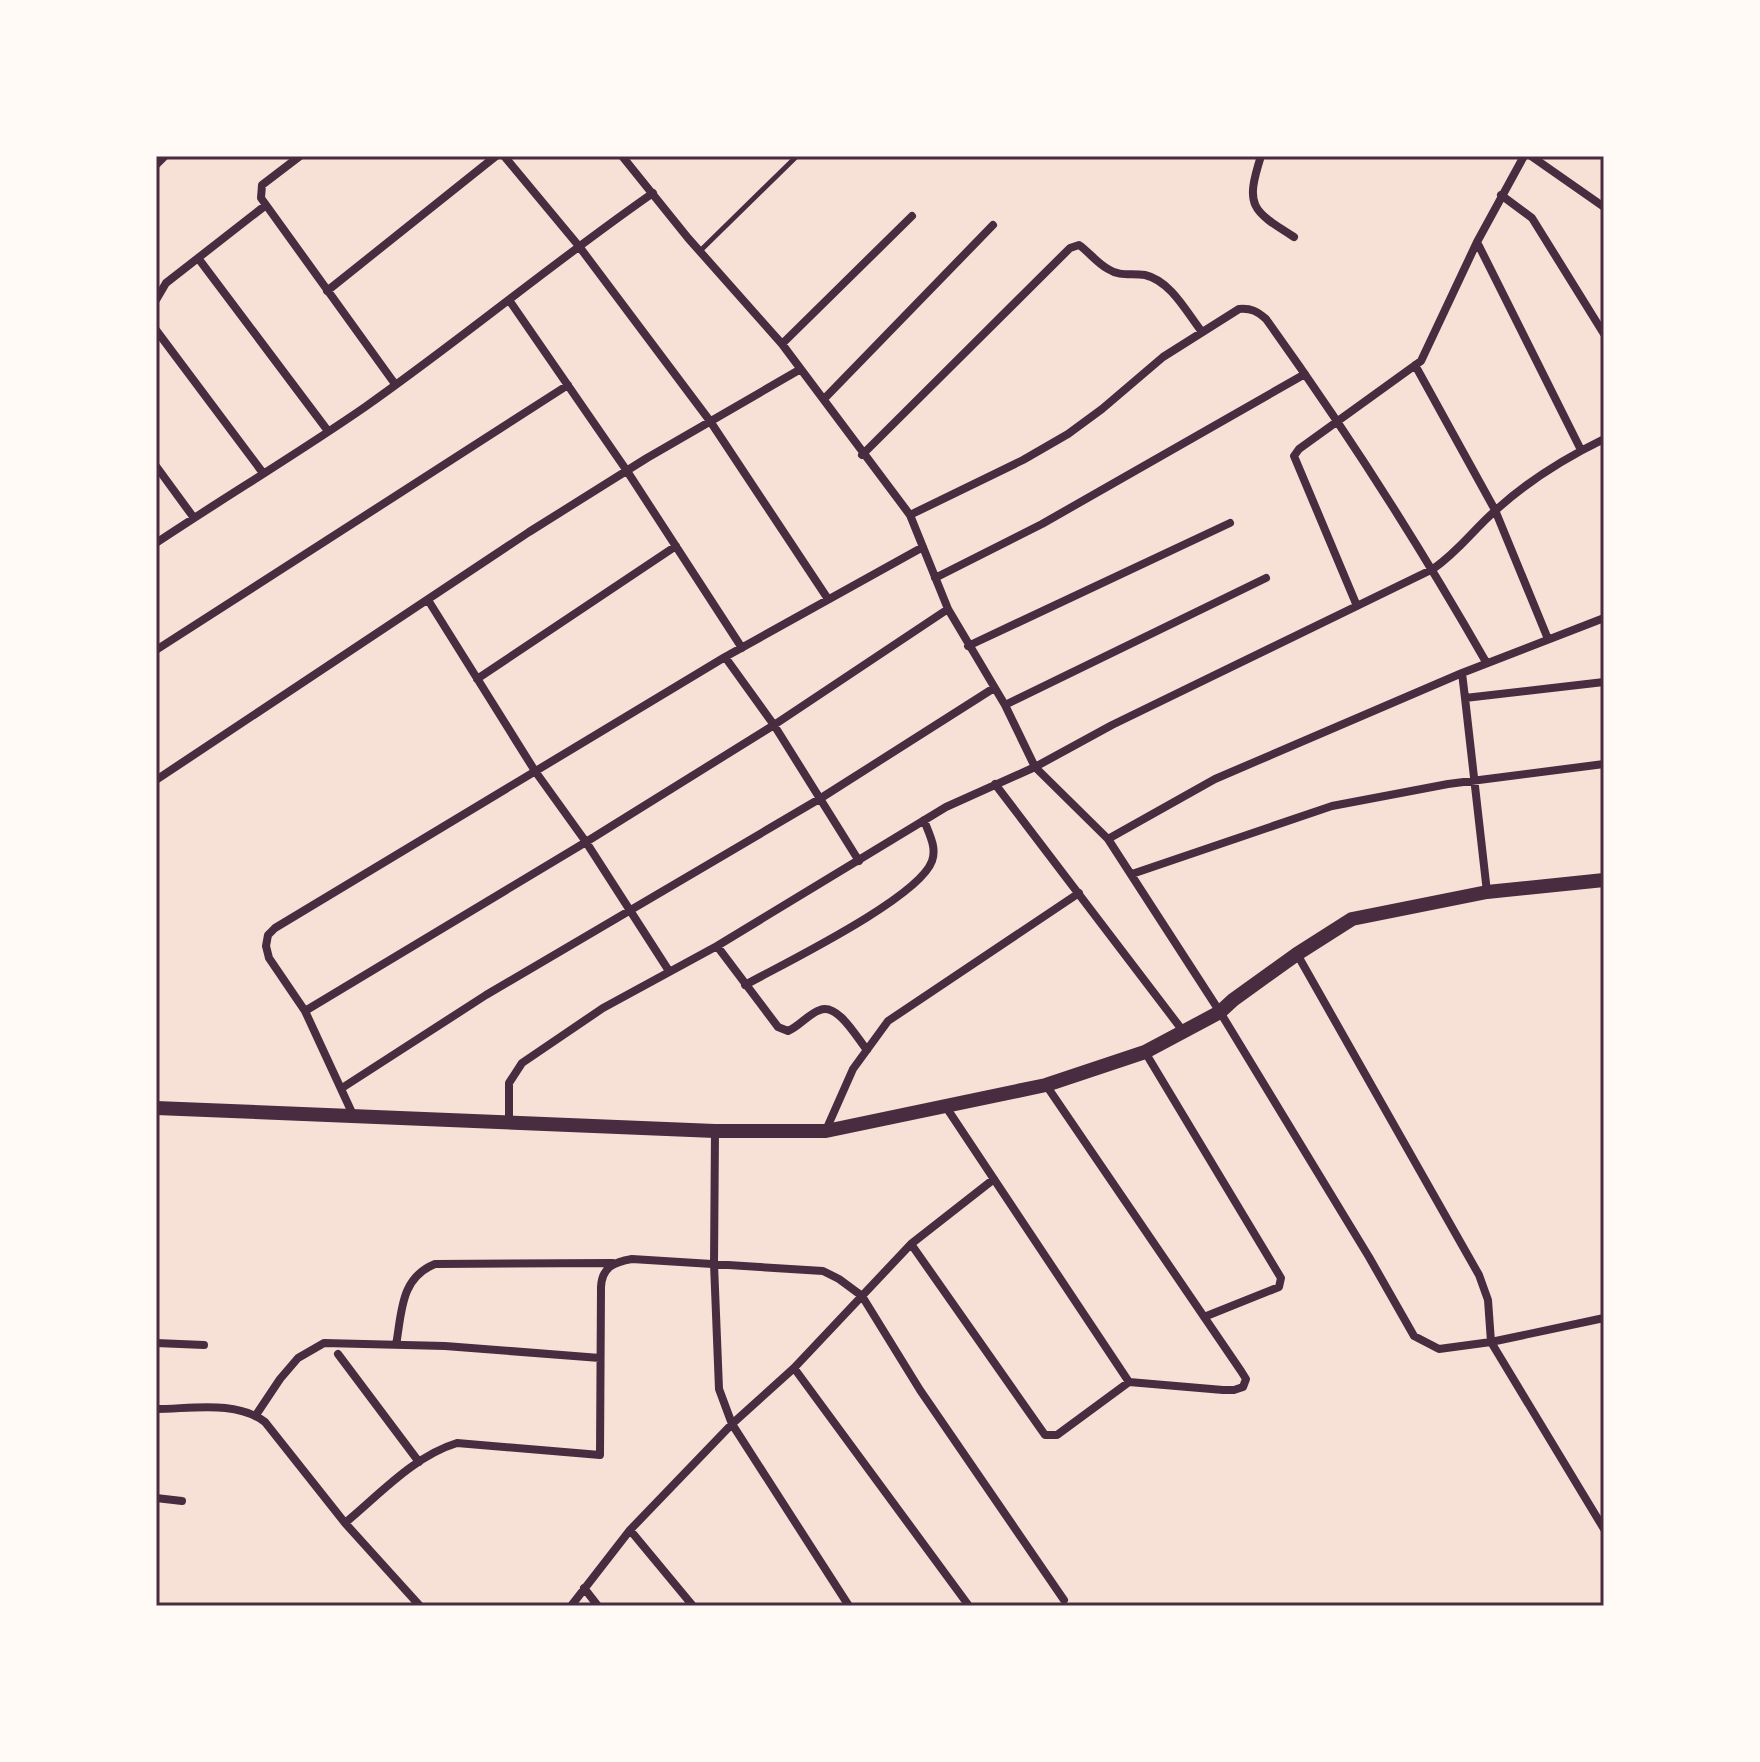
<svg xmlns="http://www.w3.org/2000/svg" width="1760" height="1762" viewBox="0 0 1760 1762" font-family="'Asap Condensed',sans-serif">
<rect width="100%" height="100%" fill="#f7e1d7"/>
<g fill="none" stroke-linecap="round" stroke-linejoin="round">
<path stroke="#4a2c40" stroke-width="5" d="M700,251L797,156"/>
<path stroke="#4a2c40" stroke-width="8" d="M300,156L262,185L261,198L395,384
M504,156L578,245L710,421L828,599
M622,156L688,238L782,344L910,515L948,609L1005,705L1035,767L1108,839
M1261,156C1245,206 1251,210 1294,237
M1524,156L1477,242L1581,450
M1531,156L1604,207
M156,165L165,156
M1501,195L1532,218L1604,334
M198,258L328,431
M327,291L496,156
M156,300L166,283L266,205
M509,300L627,471L742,648
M156,330L263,473
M782,344L912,216
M1415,365L1495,510L1548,639
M824,399L993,225
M862,455L1070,248L1079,245C1089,252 1097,263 1108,269C1120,277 1131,273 1145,275C1171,281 1187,313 1202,332
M156,466L194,518
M910,515L1023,460L1068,434L1102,409L1163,357L1239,309C1251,308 1257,311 1266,319C1346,430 1418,543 1486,662
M156,543C225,497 297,454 365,407C463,338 555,261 653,193
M935,578L1042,524L1305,374
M428,600L535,771L586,842L669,971
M1357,606L1294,456L1299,449L1421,361L1477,242
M968,646L1230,523
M156,650L568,385
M725,657L774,725L859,861
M1462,673L1215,779L1108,839L1220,1012L1369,1257L1414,1336L1439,1349L1491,1342L1604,1318
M477,679L676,546
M1465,698L1462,673L1604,618
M1005,705L1266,578
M156,780L529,532L647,458L799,370
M995,784L1183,1031
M1132,874L1332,806L1448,784L1604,764
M1487,892L1465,698L1604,682
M717,946L778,1027L788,1031C800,1026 808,1014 820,1010C838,1003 857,1038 867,1050
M1297,954L1479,1275L1488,1300L1491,1342L1604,1529
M745,985C783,964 919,898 932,861C937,847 929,834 924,820
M305,1011L586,842L774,725L948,609
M1145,1052L1281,1278L1279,1287L1204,1317
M342,1088L486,995L821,798L994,688
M946,1107L1129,1382
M354,1117L305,1011L269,958L266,946L268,935L275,928L725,657L923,547
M509,1122V1083L522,1063L603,1008L717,946L946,807L1035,767L1112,725L1433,569C1460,550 1472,531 1496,510C1528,481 1565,458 1604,439
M826,1130L853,1069L888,1021L1079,893
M715,1131L714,1264L719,1389L732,1424L849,1606
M911,1244L1045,1435H1057L1129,1382L1223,1390H1234L1243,1387L1246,1379L1241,1371L1046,1085
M156,1343L204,1345
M396,1345C402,1312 400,1278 435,1264L613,1263
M338,1354L419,1462
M794,1368L969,1606
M156,1409C191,1409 236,1400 265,1422L345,1523L420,1606
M256,1415L280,1379L298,1358L324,1343L445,1346L600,1358
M156,1498L182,1501
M345,1523C379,1495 414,1456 457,1443L600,1455L601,1287C602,1267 614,1262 632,1259L823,1271L839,1279L862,1296L920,1390L1064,1600
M630,1530L693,1606
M584,1588L598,1606
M571,1606L630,1530L732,1424L794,1368L911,1244L994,1179"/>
<path stroke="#4a2c40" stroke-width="14" d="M156,1108L715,1131H826L1046,1085L1145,1052L1220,1012L1233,1000L1297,954L1352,919L1487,892L1604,880"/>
</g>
<rect width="1760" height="1762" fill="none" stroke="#fffaf5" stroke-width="316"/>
<rect x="158" y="158" width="1444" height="1446" fill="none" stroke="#4a2c40" stroke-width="3"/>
</svg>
